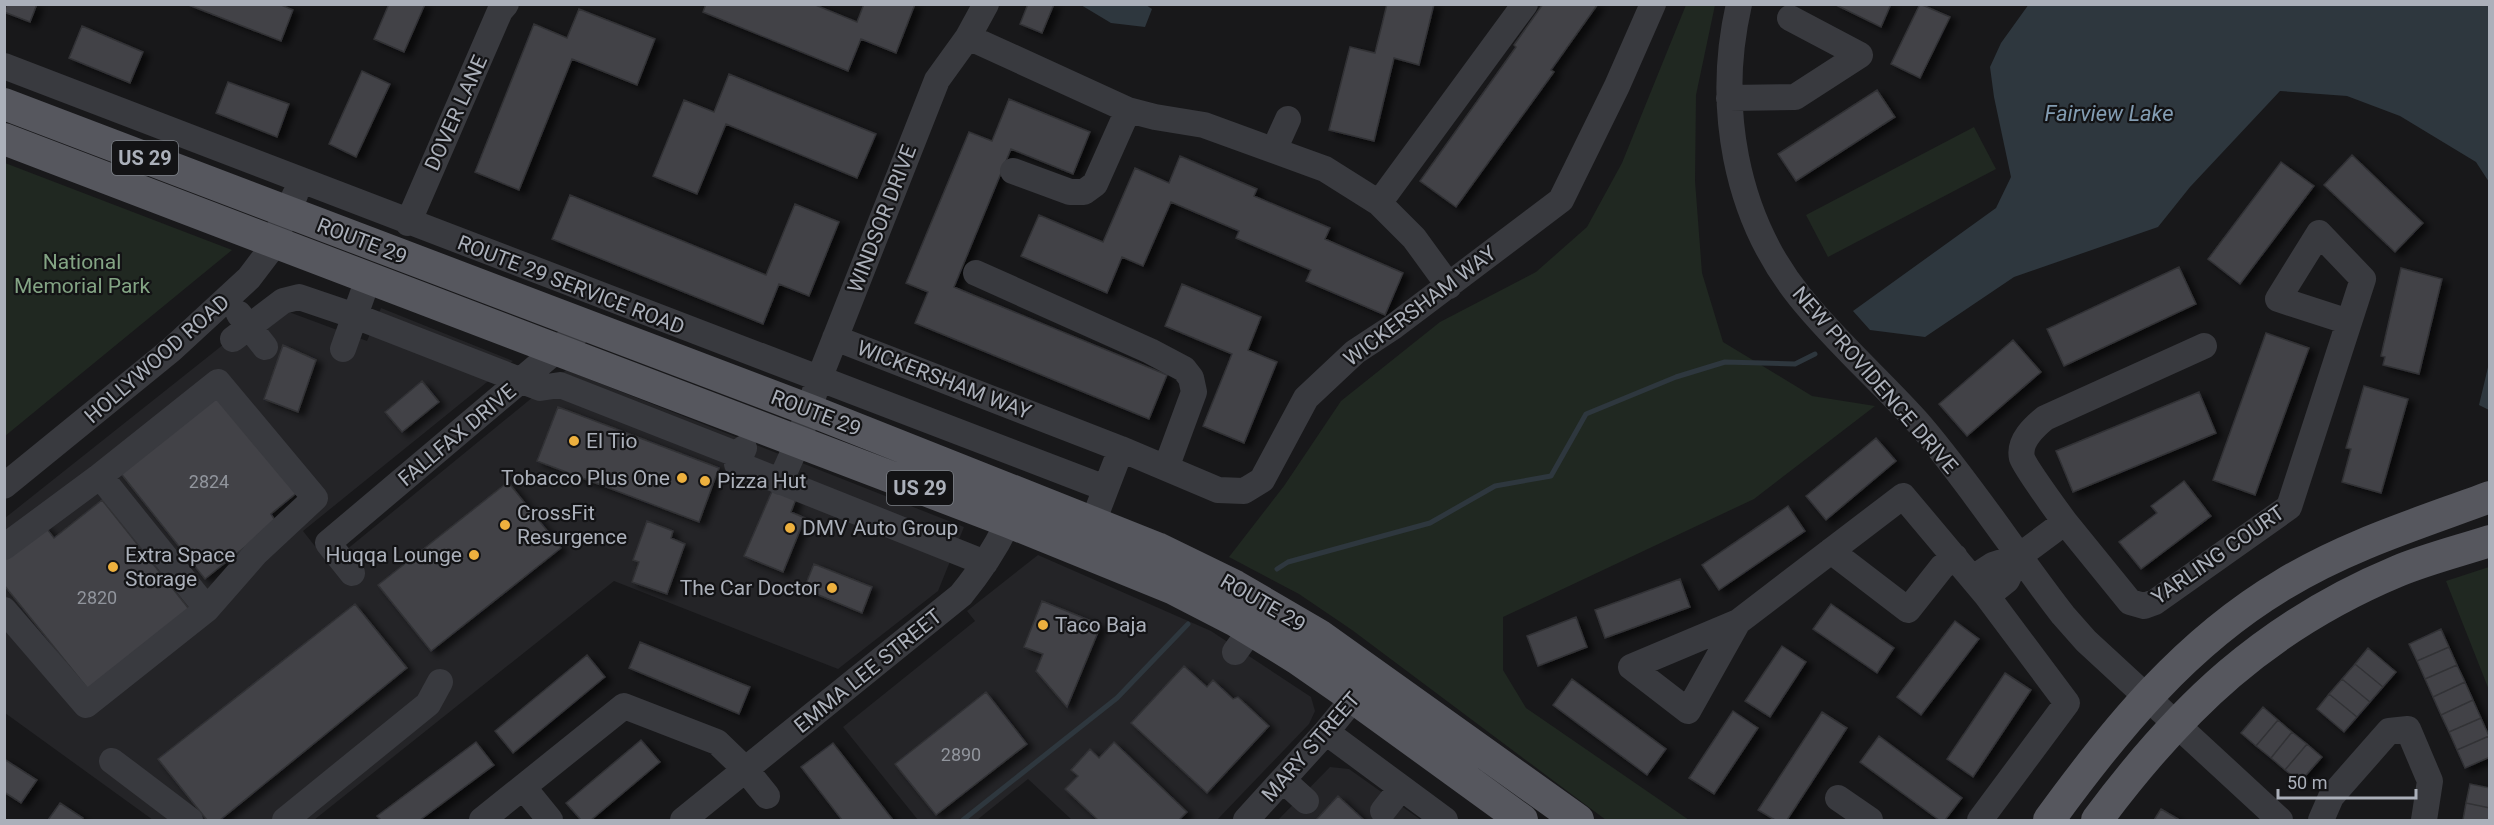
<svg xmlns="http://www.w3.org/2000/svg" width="2494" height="825" viewBox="0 0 2494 825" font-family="Roboto,sans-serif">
<defs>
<filter id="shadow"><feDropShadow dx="6" dy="4" stdDeviation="3" flood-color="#0009"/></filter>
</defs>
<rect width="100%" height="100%" fill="#18181a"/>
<path fill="#242427" d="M270,305L367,341L381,308L513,361L303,531L329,564L566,370L964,527L938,591L838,669L614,581L314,820H153L5,713V518L224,344L220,336L255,309Z
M1038,555L1211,631L1311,697L1315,711L1309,724L1217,820H1072L1028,779L977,820H918L843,727L975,621L967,611Z
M1330,767L1349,769L1421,820H1278Z"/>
<path fill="#202821" d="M1686,5H1715L1696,95L1695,181L1702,273L1723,342L1812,396L1875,406L1754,499L1503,617V670L1526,708L1689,820H1606L1352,630L1299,594L1229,557L1284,486L1341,401L1440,322L1536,272L1587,227L1622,163Z
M1974,127L1996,169L1828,257L1806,215Z
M5,163L232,250L5,436Z
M2489,567H2490L2489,690L2446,581Z"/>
<path fill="#2e373e" d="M2029,4L2489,5V182L2476,162L2400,116L2347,96L2280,91L2190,187L2158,227L2014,277L1925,337L1870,330L1853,311L1996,208L2011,177L1994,97L1990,67L2001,43Z
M1146,5L1152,9L1145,27L1111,23L1081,5Z
M2489,363V410L2479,405Z"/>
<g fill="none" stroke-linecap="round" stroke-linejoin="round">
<path stroke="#2e373e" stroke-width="5" d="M1277,569L1288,562L1430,523L1495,486L1551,476L1586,414L1676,377L1725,362L1795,364L1815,354
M963,820L1117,698L1188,624"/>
</g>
<path fill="#424347" stroke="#323236" stroke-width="1.5" filter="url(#shadow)" d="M7,4H37L30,22L4,12Z
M186,4H279L293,10L281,41Z
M389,4H425L404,52L374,39Z
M706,4H813L857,22L864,4H915L896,53L861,39L848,71L703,12Z
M1028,4H1054L1042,33L1020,24Z
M1387,4H1434L1419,65L1394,58L1374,141L1329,130L1350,47L1375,53Z
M1543,4H1598L1551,70L1554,72L1456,207L1420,181L1516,47L1514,45Z
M1834,4H1891L1881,27Z
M1920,4L1950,17L1920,78L1891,64Z
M579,9L655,39L637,85L572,59L519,190L475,172L534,24L567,38Z
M82,26L143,52L130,83L69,58Z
M362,71L390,84L356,157L329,144Z
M729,74L876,134L857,178L726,124L697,194L653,176L684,100L714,112Z
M228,82L289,104L277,137L216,113Z
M1877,90L1895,117L1796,181L1778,154Z
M1009,99L1090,132L1073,174L1011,149L954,287L1167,375L1149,419L915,323L928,292L906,283L969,132L992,141Z
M2352,155L2423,223L2395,252L2324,185Z
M1180,156L1257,189L1254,196L1330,228L1325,239L1403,273L1385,315L1306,281L1311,270L1236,238L1239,231L1171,202L1143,266L1122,257L1107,293L1021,256L1039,215L1103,242L1135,168L1169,183Z
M2281,162L2314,186L2240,284L2208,259Z
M570,195L766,275L795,204L839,222L809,296L779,284L763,324L552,239Z
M2179,267L2196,304L2064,366L2047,329Z
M2401,268L2442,279L2419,374L2383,365L2385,357L2381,356Z
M1182,284L1261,317L1248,350L1277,362L1244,443L1203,426L1232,354L1165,326Z
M2266,333L2309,348L2255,495L2213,480Z
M2013,340L2041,372L1967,436L1939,404Z
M283,345L316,360L298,412L264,399Z
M422,381L439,402L402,432L385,412Z
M2364,386L2408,399L2381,493L2342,482L2351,449L2346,448Z
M220,391L299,491L271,514L276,522L205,579L119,471Z
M2199,392L2216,433L2073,492L2056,451Z
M558,407L719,468L699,522L537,461Z
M1876,438L1896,461L1826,520L1806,496Z
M2184,481L2211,516L2141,569L2119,542L2157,513L2151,506Z
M508,482L561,548L431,651L378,585Z
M773,489L796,499L791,512L805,518L783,572L744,556Z
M102,500L189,609L88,689L4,585V556L44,525L54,538Z
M1788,506L1805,531L1719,590L1702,565Z
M647,521L673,531L671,538L685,544L667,594L632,582L639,562L633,560Z
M814,564L872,587L862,613L804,589Z
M1680,579L1690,607L1605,638L1595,610Z
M1042,601L1101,625L1067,707L1036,671L1043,654L1024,647Z
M355,604L407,668L220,820H207L158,759Z
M1831,604L1894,648L1877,673L1813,629Z
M1576,617L1587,647L1538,666L1527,636Z
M1955,621L1979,639L1921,715L1897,697Z
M2441,629L2449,647L2417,661L2409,644Z
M640,642L750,687L739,714L629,668Z
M1782,646L1806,662L1770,717L1745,701Z
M2449,647L2457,665L2425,679L2417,661Z
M2368,648L2396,672L2383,687L2355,664Z
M587,655L605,677L513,753L495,731Z
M2355,664L2383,687L2370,702L2342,679Z
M2457,665L2465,682L2433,697L2425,679Z
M1184,666L1207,687L1213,680L1233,699L1238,697L1269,726L1207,793L1131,723Z
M2005,673L2031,690L1973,777L1947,759Z
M1572,679L1666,749L1647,775L1553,705Z
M2342,679L2370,702L2357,717L2329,694Z
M2465,682L2473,700L2441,715L2433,697Z
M986,692L1027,744L936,815L895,764Z
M2329,694L2357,717L2344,732L2317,709Z
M2473,700L2481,718L2449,732L2441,715Z
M2263,707L2278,720L2256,746L2241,733Z
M1733,711L1758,728L1714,794L1689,778Z
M1822,712L1847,728L1787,820H1775L1758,810Z
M2481,718L2489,736L2457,750L2449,732Z
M2278,720L2292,732L2271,758L2256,746Z
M2292,732L2307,744L2285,770L2271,758Z
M1879,736L1962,798L1945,820H1939L1860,762Z
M2489,736L2490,757L2465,768L2457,750Z
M641,740L660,762L591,820H581L566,803Z
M476,742L494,765L420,820H381L377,816Z
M1114,742L1187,812L1179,820H1098L1065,789L1078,776L1071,770L1090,749L1099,758Z
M833,743L893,820H842L801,767Z
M2307,744L2322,757L2300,782L2285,770Z
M4,759L37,780L21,803L4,792Z
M2470,784L2490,788V808L2466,803Z
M1338,796L1364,820H1316Z
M60,803L83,818L82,820H48Z
M2466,803L2490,808V820H2463Z
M2161,809L2178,819L2177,820H2154Z"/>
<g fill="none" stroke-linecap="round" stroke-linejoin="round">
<path stroke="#393a3f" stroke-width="26" d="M1739,4C1716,105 1734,215 1800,297C1837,343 1882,382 1921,426C1972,486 2015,553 2063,615L2086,641L2280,820
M968,37L1128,110L1155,117L1204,125L1325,169L1379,203L1414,238L1449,286
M4,66L1105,488
M1729,98L1795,97L1860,55L1790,18
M1274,150L1288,119
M1013,171L1070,192H1084L1095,184L1128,110
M1379,203L1525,4
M408,223L500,11L506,4
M976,273L1150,351L1184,369L1191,378L1194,392L1166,468
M239,314L265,347
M835,338L1121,449
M233,339L283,301L299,297L355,316L540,388L560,385L741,456
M343,349L368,279
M744,448L737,464L985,563
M100,476L207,609
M780,482L798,442L819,379L937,80L968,37L986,4
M4,486L171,350L249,278L268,253L295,195
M1093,522L1121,449L1218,490L1244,491L1262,480L1306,398L1355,352L1393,327L1561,200L1617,86L1653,4
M2065,522L2130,602L2144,606L2155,602L2289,507L2363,279L2319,233L2278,299L2349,322
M4,547L100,476L218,382L315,498L256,553L207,609L86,705L4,610
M1831,551L1908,610L1942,567L1955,557
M2018,557L2065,522C2057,511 2025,467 2022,458C2018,441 2034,427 2045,418L2204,346
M352,573L328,543L585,326
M1973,578L1993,565L2018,557L2007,580L1987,596
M1738,622L1688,711L1631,667L1738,622L1903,496L1987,596L2067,703L1980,820
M1235,652L1251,630
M1326,732L1445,820
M112,761L190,820
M1283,780L1306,801
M524,788L550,820
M1838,798L1870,820
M1383,811L1401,788
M285,820L428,704L440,682
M482,820L624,706L717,742L746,770L767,796
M683,820L961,595C983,568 1003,538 1015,505
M1246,820L1326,732L1366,683
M2321,820L2331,797L2389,731L2408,729L2430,781L2424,820"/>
<path stroke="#56575e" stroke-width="32" d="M4,104L809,410L1157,548L1235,586L1319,635L1578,820
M4,139L1009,522L1174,589L1236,621L1298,659L1354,698L1522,820
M2049,820C2115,729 2186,642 2284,584C2348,545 2420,523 2490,497
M2097,820C2181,707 2266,626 2398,571C2427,559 2459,551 2490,541"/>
</g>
<g fill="#edb03e" stroke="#131315" stroke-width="2">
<circle cx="574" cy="441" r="6"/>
<circle cx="682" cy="478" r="6"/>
<circle cx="705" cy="481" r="6"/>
<circle cx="505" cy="525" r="6"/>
<circle cx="790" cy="528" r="6"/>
<circle cx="474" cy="555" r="6"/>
<circle cx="113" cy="567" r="6"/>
<circle cx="832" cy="588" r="6"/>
<circle cx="1043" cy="625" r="6"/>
</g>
<g text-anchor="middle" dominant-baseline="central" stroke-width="4.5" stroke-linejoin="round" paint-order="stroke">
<g font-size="18" fill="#91959d">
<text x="209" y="481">2824</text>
<text x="97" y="597">2820</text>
<text x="961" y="754">2890</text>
</g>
<g fill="#131315" stroke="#7d8188" stroke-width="1.5">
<rect x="112" y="141" width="66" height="34" rx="4.5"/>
<rect x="887" y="471" width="66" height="34" rx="4.5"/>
</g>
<g font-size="20" font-weight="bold" fill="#abb0ba">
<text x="145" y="158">US 29</text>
<text x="920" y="488">US 29</text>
</g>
<g font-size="21" fill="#abb0ba" stroke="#131315">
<text transform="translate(456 113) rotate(-66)">DOVER LANE</text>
<text transform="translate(882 219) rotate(-69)">WINDSOR DRIVE</text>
<text transform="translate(362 241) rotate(21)">ROUTE 29</text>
<text transform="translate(571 285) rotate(21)">ROUTE 29 SERVICE ROAD</text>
<text transform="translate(1420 306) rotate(-37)">WICKERSHAM WAY</text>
<text transform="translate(157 359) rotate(-41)">HOLLYWOOD ROAD</text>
<text transform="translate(944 380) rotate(21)">WICKERSHAM WAY</text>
<text transform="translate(1875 380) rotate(49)">NEW PROVIDENCE DRIVE</text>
<text transform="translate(816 413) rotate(21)">ROUTE 29</text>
<text transform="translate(457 435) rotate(-40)">FALLFAX DRIVE</text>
<text transform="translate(2218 555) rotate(-35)">YARLING COURT</text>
<text transform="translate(1263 603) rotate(30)">ROUTE 29</text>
<text transform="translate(868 671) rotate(-39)">EMMA LEE STREET</text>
<text transform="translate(1311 747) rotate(-49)">MARY STREET</text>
</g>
<g font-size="21" fill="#83a484" stroke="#131315">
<text x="82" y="262">National<tspan x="82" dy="24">Memorial Park</tspan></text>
</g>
<g font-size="21" fill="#abb0ba" stroke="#131315" text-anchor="start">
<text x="586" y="441">El Tio</text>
<text x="670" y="478" text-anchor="end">Tobacco Plus One</text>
<text x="717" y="481">Pizza Hut</text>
<text x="517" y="513">CrossFit<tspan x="517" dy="24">Resurgence</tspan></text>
<text x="802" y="528">DMV Auto Group</text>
<text x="125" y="555">Extra Space<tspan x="125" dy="24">Storage</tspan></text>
<text x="462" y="555" text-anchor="end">Huqqa Lounge</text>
<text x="820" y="588" text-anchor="end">The Car Doctor</text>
<text x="1055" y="625">Taco Baja</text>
</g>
<g font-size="22" font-style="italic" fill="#839db3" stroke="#131315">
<text x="2109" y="113">Fairview Lake</text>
</g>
</g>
<rect width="2494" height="825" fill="none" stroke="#abb0ba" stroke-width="12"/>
<path d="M2278 789v9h138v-9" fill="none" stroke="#abb0ba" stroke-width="3"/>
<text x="2287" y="789" font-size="18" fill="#abb0ba" stroke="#131315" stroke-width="4.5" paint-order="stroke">50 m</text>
</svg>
